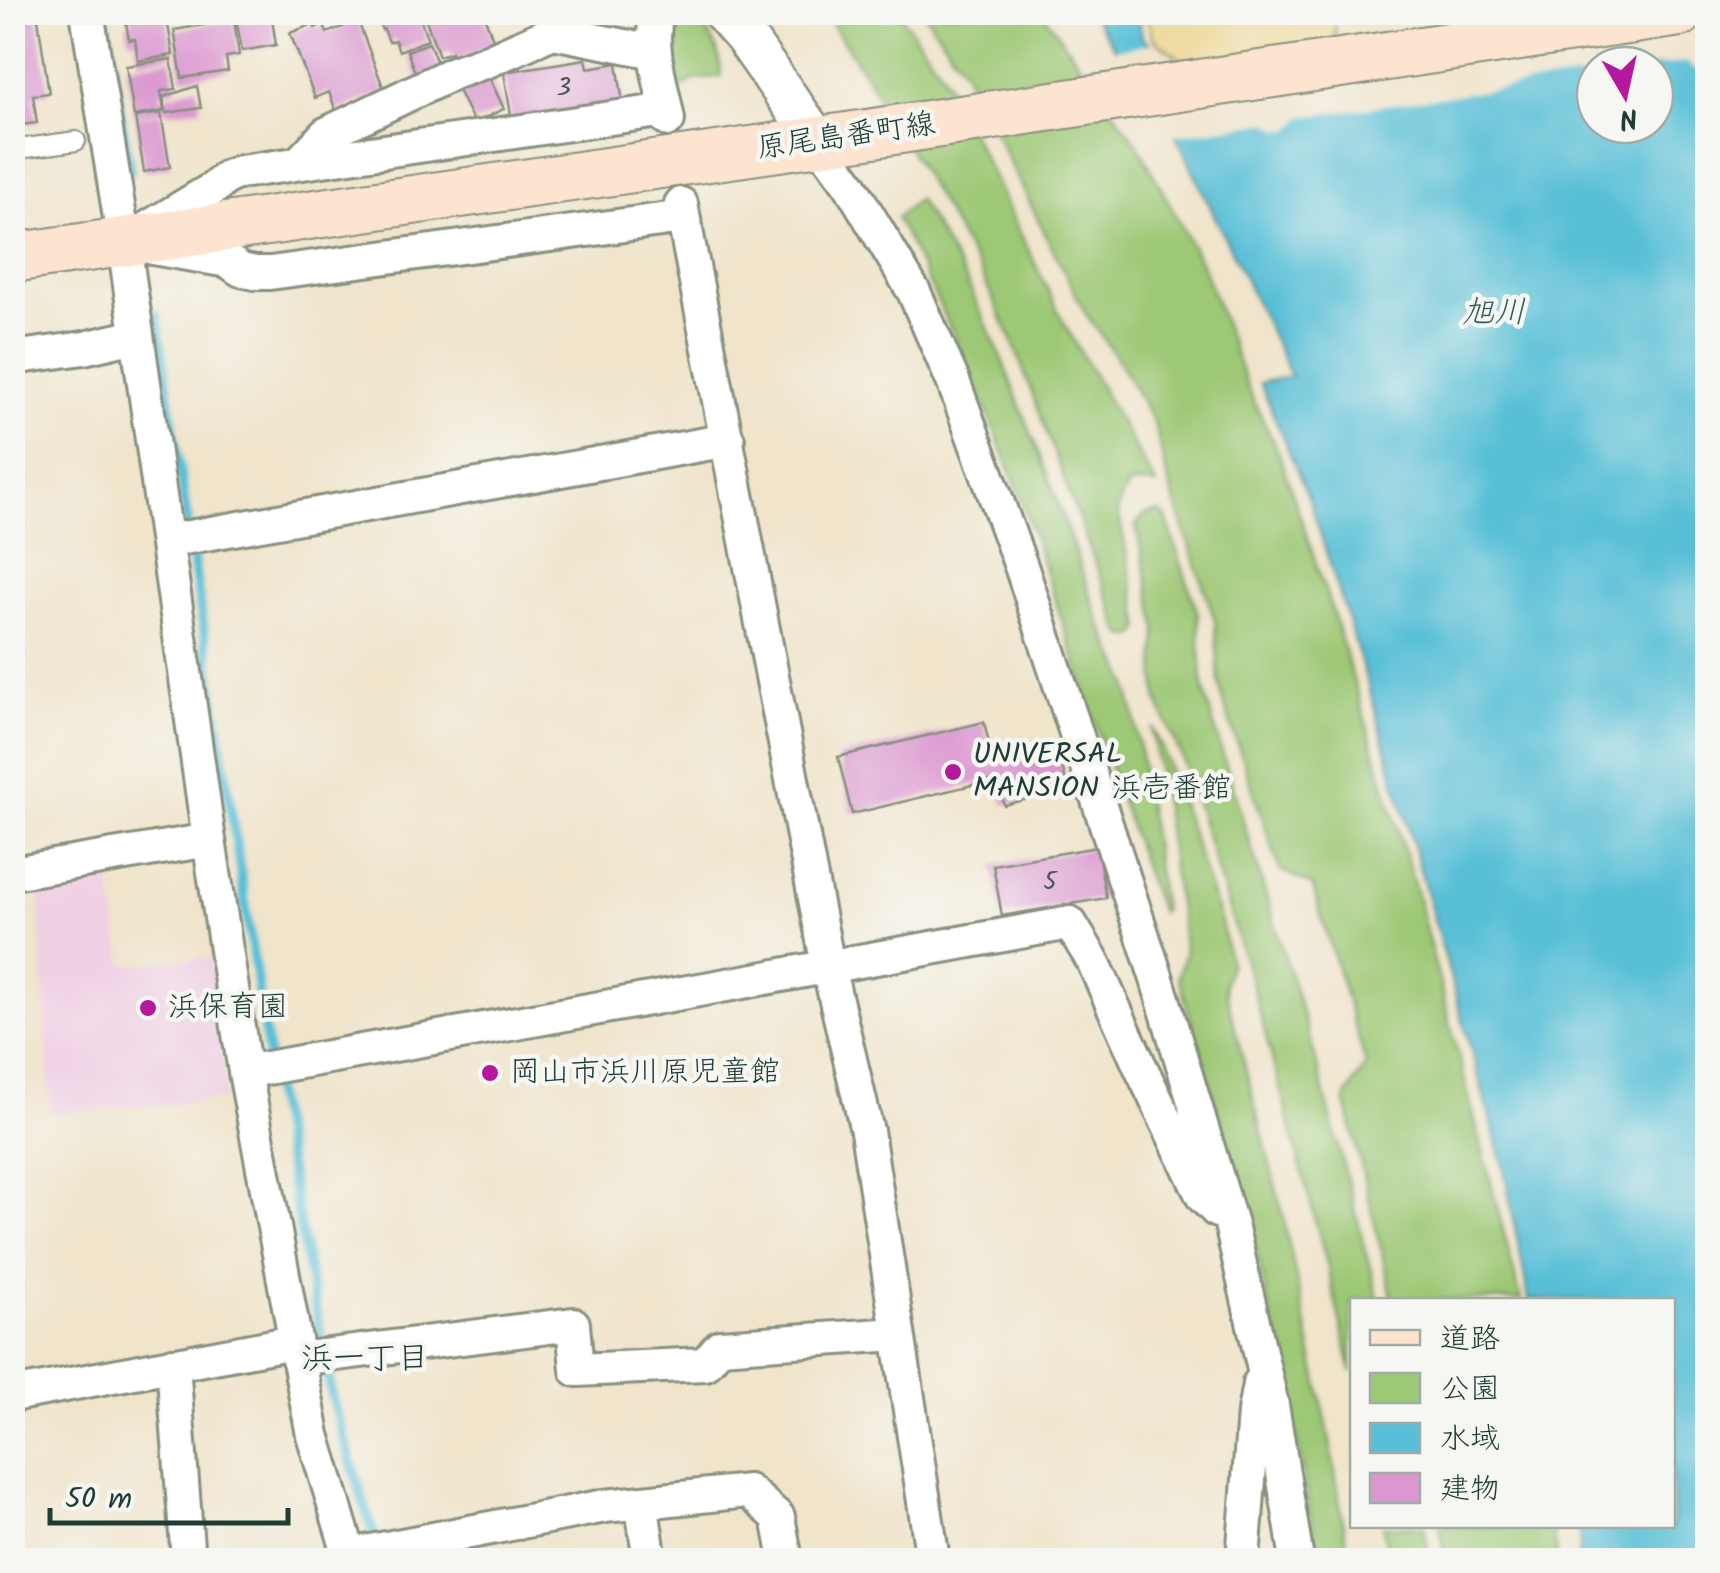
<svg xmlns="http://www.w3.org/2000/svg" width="1720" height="1573" viewBox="0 0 1720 1573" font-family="Kalam,'Klee One',sans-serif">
<rect width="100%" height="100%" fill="#f6f6f2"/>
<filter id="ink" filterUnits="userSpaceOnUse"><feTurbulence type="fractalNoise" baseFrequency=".01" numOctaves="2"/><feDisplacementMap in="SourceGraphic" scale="20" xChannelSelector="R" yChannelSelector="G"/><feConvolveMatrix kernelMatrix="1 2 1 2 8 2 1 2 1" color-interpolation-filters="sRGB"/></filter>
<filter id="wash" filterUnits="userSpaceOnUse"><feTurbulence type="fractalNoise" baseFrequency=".0048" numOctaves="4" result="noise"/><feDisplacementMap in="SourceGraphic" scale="40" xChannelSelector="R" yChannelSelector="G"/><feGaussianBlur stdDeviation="2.25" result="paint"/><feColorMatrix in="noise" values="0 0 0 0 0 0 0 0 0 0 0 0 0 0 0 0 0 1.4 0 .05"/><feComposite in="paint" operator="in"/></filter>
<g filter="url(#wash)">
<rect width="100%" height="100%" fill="#f0e4ca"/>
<path fill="#f0d0e4" d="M108,868L124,965L215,957L231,1045L221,1048L226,1100L50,1113L38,880Z"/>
<path fill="#9dc875" stroke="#5e8254" stroke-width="2.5" d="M674,13H690C710,35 720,44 721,76L693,80L678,90L666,31Z
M825,13H899L942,73L1063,321L1156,485L1146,483L1129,485L1122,495L1118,510L1141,627L1136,636C1126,639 1123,636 1119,627L1013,342L980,271L868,79Z
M924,13H1043L1138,145L1203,267L1248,389L1279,454L1337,626L1415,887L1521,1300H1393L1345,1098L1366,1064L1312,885L1280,870L1224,704L1219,682L1215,620L1170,487L1154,423L1117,358L1084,311L962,67Z
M918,199L966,280L998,350L1049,479L1100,622L1127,682L1134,714L1163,909L1160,912C1110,777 1070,638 1022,502C987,404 944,310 896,218Z
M1156,512H1161L1166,518L1198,614L1202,681L1211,716L1313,1049L1378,1298V1300H1352V1372L1327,1264L1252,984L1183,760L1158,702L1155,668L1157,627L1136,525L1144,515Z
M1152,727L1162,748L1221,922L1230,964L1224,985L1283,1216L1329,1435L1349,1560H1318L1293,1419L1250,1221L1178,976L1185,952Z
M1383,1526H1424L1430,1560H1389Z
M1440,1526H1551L1558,1560H1446Z"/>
<path fill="#eeda9e" stroke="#868c69" stroke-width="2.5" d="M1146,13H1336L1335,36L1330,44L1218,61L1181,59L1153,38Z"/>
<path fill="#59bfd7" stroke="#3c7e86" stroke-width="2.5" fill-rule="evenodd" d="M1091,13H1138L1142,37L1170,63L1208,68L1338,49L1342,36L1340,13H1707V1560H1578L1580,1543L1578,1526H1672V1300H1529L1503,1163L1364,671L1311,504L1260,383L1291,376L1178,139ZM1595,65H1655V125H1595Z"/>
<path fill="#f0e4ca" d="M1367,12L1707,13L1708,69H1695L1686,62L1655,66L1595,65V75L1302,117L1299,122L1290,130L1279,129L1269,122L1169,136L1109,50L1156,43L1172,58L1208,63L1334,44L1337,36L1335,17Z"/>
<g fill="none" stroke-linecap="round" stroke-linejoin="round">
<path stroke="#59bfd7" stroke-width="10" d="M104,12L130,171
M156,314L272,1081L334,1405L377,1545"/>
</g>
<g id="blocks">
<path fill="#db97d0" d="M12,12H37L49,93L33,95L37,123L12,126Z
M130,12H166L173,55L138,61L135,39L129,40L126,23H132Z
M235,12H271L276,45L242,51Z
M375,12H418L428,40L399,51L395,40L389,42L384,29L382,30Z
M423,12H483L495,45L454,61L451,52L439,56Z
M234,20L239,55L226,57L228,71L182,78L174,30Z
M358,21L385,92L336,111L329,92L315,98L290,33L313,24L315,28L323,24L327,33Z
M429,43L440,70L417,78L407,51Z
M171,59L176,89L161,91L164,111L134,116L126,66Z
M586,59L588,68L617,63L623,104L512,122L504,72Z
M488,75L504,109L474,123L458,90Z
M197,86L201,108L166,113L163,97Z
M161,113L170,167L144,172L135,117Z
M984,722L994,765L1058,750L1068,789L1004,805L997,779L852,814L838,757Z
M1097,847L1106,898L1002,916L993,865Z"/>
</g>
</g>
<g filter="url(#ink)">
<use href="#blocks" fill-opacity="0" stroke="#88907f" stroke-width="2.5"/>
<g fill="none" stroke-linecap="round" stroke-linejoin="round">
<defs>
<path id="service" d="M12,150L76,141"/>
<path id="minor" d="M87,12L124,243L209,840L245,1072L313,1435L351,1560
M657,12C648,48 662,84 668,120
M817,140L850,185L914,292L953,381L1022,569L1156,976L1231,1224L1272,1405L1297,1560
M299,163L326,134L453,73L490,60L553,32L655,52
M681,204L828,966L867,1131L933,1560
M141,232L214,188L227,177L240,172L666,110
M153,248L228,261L241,270L255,273H270L683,217
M12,358L84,348L136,336
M167,541L728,440
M12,873L209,840
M245,1072L1070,923L1093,961L1140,1066L1203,1197L1217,1211
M298,1359L573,1324L577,1370L705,1364L720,1346L898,1334
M173,1364L188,1560
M12,1395L294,1342
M641,1502L650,1560
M350,1555L605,1506L748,1491L778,1517L786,1560
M1243,1560L1254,1412L1259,1384"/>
<path id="tertiary" d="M723,12L745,37L817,140"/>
<path id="secondary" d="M12,258L847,137L1680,12"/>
</defs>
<use href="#service" stroke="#88907f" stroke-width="22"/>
<use href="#minor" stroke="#88907f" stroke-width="38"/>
<use href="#tertiary" stroke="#88907f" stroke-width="45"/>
<use href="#secondary" stroke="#88907f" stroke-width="52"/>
<use href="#service" stroke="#fff" stroke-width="18"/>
<use href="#minor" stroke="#fff" stroke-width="32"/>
<use href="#tertiary" stroke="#fff" stroke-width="40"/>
<use href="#secondary" stroke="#fde4d1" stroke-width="48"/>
</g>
</g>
<g fill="#b5179e" stroke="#f6f6f2" stroke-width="4">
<circle cx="953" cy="772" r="10"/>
<circle cx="148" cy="1008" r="10"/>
<circle cx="490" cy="1073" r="10"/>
</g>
<g text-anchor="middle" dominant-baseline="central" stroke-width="9" stroke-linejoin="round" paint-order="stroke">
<g font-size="25" fill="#4e545b">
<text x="564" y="88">3</text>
<text x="1050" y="882">5</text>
</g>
<g font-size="30" fill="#1f3d34" stroke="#f6f6f2">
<text transform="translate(846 137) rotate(-8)">原尾島番町線</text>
</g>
<g font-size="30" fill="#1f3d34" stroke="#f6f6f2" text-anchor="start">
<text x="973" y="755">UNIVERSAL<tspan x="973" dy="34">MANSION 浜壱番館</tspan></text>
<text x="168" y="1008">浜保育園</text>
<text x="510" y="1073">岡山市浜川原児童館</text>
</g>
<g font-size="32" font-style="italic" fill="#2e5e5d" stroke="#f6f6f2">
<text x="1494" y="313">旭川</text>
</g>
<g font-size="32" fill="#1f3d34" stroke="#f6f6f2">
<text x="365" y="1359">浜一丁目</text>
</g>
</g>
<rect width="1720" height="1573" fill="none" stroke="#f6f6f2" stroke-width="50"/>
<rect x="1350" y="1298" width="325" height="230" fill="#f6f6f2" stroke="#a0aca6" stroke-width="2.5"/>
<rect x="1370" y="1330" width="50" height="15" fill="#fde4d1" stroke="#a0aca6" stroke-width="2.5"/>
<text x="1440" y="1348" font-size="30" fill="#1f3d34">道路</text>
<rect x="1370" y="1373" width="50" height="30" fill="#9dc875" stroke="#a0aca6" stroke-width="2.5"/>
<text x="1440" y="1398" font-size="30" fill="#1f3d34">公園</text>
<rect x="1370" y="1423" width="50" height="30" fill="#59bfd7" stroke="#a0aca6" stroke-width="2.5"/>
<text x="1440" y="1448" font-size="30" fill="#1f3d34">水域</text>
<rect x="1370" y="1473" width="50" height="30" fill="#db97d0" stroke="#a0aca6" stroke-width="2.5"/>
<text x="1440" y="1498" font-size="30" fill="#1f3d34">建物</text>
<g transform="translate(1625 95) rotate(171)"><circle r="48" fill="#f6f6f2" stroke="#a0aca6" stroke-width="2.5"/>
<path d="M0-8L18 38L0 25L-18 38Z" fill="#b5179e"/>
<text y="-15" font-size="28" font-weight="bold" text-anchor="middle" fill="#1f3d34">N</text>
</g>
<path d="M50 1508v15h238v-15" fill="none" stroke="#1f3d34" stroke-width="5"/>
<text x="65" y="1508" font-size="30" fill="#1f3d34" stroke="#f6f6f2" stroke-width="8" paint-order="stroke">50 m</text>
</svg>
